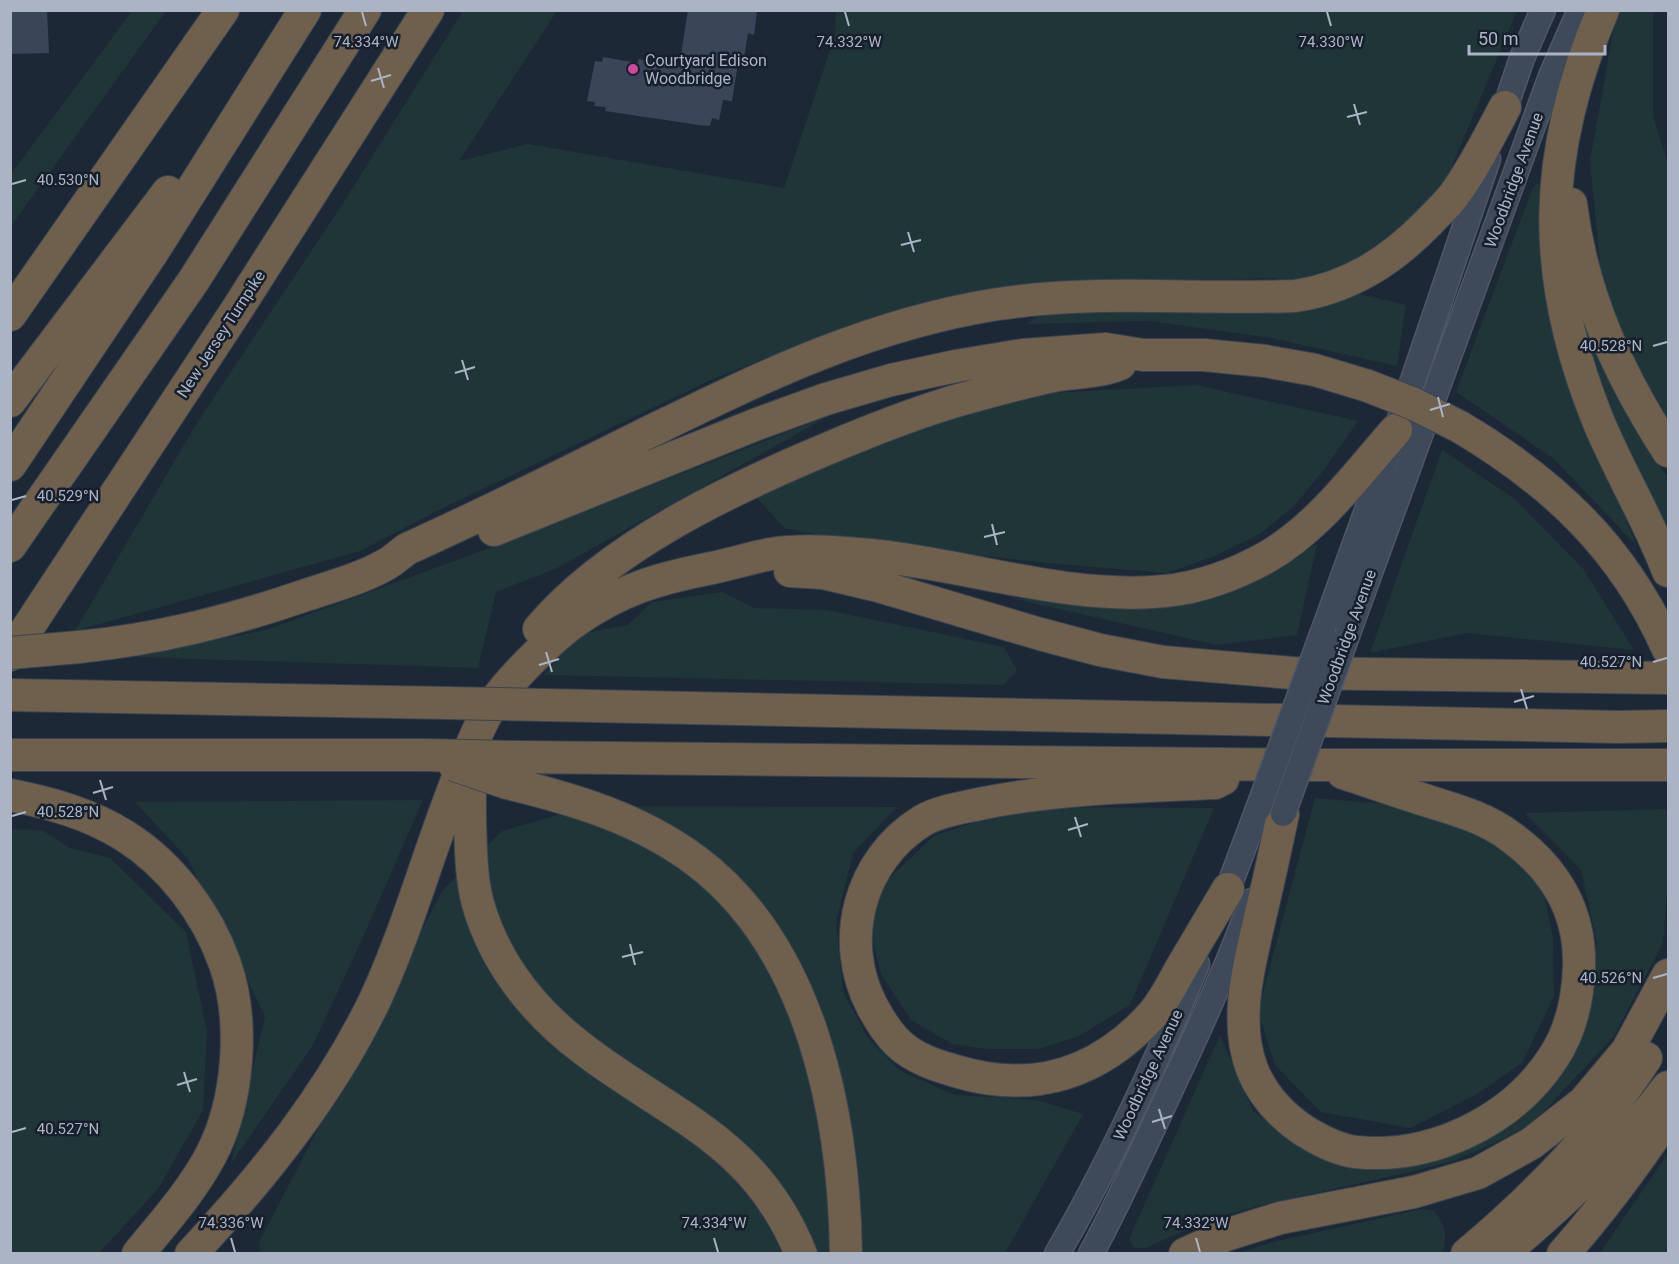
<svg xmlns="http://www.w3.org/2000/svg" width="1679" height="1264" viewBox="0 0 1679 1264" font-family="Roboto,sans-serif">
<rect width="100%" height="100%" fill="#1d2836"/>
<path fill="#1f3537" d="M132,11H166L11,226V174Z
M463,11H557L459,161L528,144L784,188L835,35L836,11H1517L1443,188L1382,248L1335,276L1295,282L1276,278L1153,281L1015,287L853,324L713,379L441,509L360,551L75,631L195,426L340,208Z
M1619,11H1653V116L1668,164V423L1631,359L1601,274L1590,161L1613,32Z
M1539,182L1541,248L1558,339L1636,545L1554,459L1456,392L1533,187Z
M1359,294L1406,305L1397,366L1271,338L1150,321L1026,324L1054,305L1274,308Z
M1590,343L1662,470L1668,477V531L1589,373Z
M1196,385L1358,421L1323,471L1294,506L1260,534L1215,556L1167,573L1047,563L855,542L784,528L752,492L1014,395Z
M831,415L557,568L496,592L478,668L135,657L269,629L514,539Z
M1442,450L1515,499L1584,570L1634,650L1467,633L1370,653Z
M1317,544L1297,635L1217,645L1010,598L1061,600L1243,582Z
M723,592L754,608L827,610L1004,647L1017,670L1004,685L544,675L578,634L628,625L652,602Z
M1315,798L1419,807L1497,837L1540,874L1553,938L1554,996L1522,1063L1477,1094L1410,1128L1321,1112L1275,1065L1258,1011Z
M423,800L364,935L313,1045L231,1164L265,1016L188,859L135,802Z
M589,806L897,807L853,853L836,923L843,992L868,1038L899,1070L954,1095L1037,1100L1083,1114L1005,1253L260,1254L259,1242L442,891L502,831Z
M1019,807L1214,808L1130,1005L1079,1036L1039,1049H987L952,1044L911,1020L881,974L870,931L883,884L934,836Z
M1668,809V882L1663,943L1614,1036L1534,1122L1499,1141L1453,1161L1406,1173L1266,1204L1212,1219L1145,1248H1134L1129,1240L1133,1230L1220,1035L1253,1111L1304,1147L1417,1159L1577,1043L1597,943L1581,870L1525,813Z
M11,829L42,830L70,848L110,858L186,932L207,1032L203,1110L158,1189L99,1253H11Z
M1668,1153V1253H1599L1602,1250Z
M1422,1209L1434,1211C1446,1227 1447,1235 1443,1253H1239L1273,1242Z"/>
<path fill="#384658" d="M10,10H47L49,53L10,54Z
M688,10H757L754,35L748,33L744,58L739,57L732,101L723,100L719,120L712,118L710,126L699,125L605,111L606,107L594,106L595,102L587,101L595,61L602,62L603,57L638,63V59L679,67Z"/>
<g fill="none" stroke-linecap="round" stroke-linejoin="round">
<defs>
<path id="secondary" d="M1500,123L1522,58L1543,10
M1323,632L1396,430L1488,159
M1348,633L1551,76L1580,10
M1222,905L1258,809
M1057,1254C1111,1161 1156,1063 1197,964
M1091,1254C1120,1200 1145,1145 1171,1089C1200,1028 1228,965 1252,901"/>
<path id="highway" d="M1603,10C1542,153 1539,273 1597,418C1618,470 1648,518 1668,571
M1571,204C1582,295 1619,375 1668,451
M10,315L223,10
M10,401L168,192
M1460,427C1554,483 1623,548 1668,649
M10,465L154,250L305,10
M494,530L757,424L826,399L891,380L956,366L1023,355L1106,349L1143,355H1204L1265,361L1315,370L1368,386
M10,546L194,280L365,10
M790,571L823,573L878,586L1040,634L1100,650L1163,662L1292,673L1668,678
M539,629C609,546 731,489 829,448C874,429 919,411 966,398C996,390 1027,381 1058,375C1079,372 1101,372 1120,364
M79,647C158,639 227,622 303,596C330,587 360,579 385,565C393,561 400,554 407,549C489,512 569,472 649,432C764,376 870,324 998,304C1096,289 1196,300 1295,296C1349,288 1391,261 1429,222C1437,213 1447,205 1454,195C1474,168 1489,137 1505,107
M10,655L236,311L428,10
M10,695L447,703
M545,705L1618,727L1668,726
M10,755H425
M515,757L1320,765H1668
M472,763C469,783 470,803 470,823C471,850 471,878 478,904C495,963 534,1012 583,1049C672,1117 755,1140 801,1254
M1223,779L1215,783C1136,787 1056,788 979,804C961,808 939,811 922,821C859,860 838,941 872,1006C880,1021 891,1039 905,1049C921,1061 941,1067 959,1072C1034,1094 1099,1073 1151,1016C1163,1003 1172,985 1180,970C1196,943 1212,916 1228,889
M507,783C574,799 640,819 695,860C812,947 844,1116 846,1254
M10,795C51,803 90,814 125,836C171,865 207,913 225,964C245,1021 239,1101 211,1155C192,1191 164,1222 138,1254
M1283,814C1276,847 1269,880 1261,913C1250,963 1233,1019 1252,1069C1262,1094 1281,1115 1303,1130C1319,1140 1337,1150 1356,1152C1431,1160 1512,1121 1553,1058C1571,1031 1578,999 1579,967C1581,912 1555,869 1511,837C1481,814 1444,807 1409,795C1387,788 1365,780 1343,773
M191,1254C263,1177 329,1095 375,1000C411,922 432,839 465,760C472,745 478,729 486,715C502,686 550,639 577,620C620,590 657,579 707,569C728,565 750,558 771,554C803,549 839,552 870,555C965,564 1070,601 1165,591C1199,588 1237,574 1267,557C1320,526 1356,475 1396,430
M1185,1254L1226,1235L1280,1218L1414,1192L1478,1173L1532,1143L1584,1102L1627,1051L1668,975
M1467,1254C1535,1197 1598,1133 1646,1058
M1502,1254C1562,1204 1621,1149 1668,1087
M1563,1254C1602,1210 1636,1164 1668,1116"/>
</defs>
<use href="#secondary" stroke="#4e5765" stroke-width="27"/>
<use href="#highway" stroke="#3b4451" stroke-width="34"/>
<use href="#secondary" stroke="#3e495a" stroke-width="24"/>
<use href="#highway" stroke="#6e604d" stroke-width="32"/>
<defs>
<path id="secondary-bridge" d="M1258,809L1323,632
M1283,814L1348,633"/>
<path id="highway-bridge" d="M1368,386L1414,404L1460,427
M10,653L79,647
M447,703L545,705
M425,755L515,757
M454,765L507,783"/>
</defs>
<use href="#secondary-bridge" stroke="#4e5765" stroke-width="27" stroke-linecap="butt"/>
<use href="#highway-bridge" stroke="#3b4451" stroke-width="34" stroke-linecap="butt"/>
<use href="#secondary-bridge" stroke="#3e495a" stroke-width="24"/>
<use href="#highway-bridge" stroke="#6e604d" stroke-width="32"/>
</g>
<path fill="none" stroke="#aab4c5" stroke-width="2" d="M362,12L366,26M845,12L849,26M1327,12L1331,26M378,68L384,88M371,81L391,75M1354,104L1360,125M1347,117L1367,112M12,184L26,180M908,232L914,252M901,245L921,240M1653,346L1667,342M462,360L468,380M455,373L475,367M1438,397L1443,417M1430,410L1450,404M12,500L26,496M992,524L997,545M984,537L1005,532M546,652L552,672M1653,662L1667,658M539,665L559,659M1521,689L1527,709M1514,702L1534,696M100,780L106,800M93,793L113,787M12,816L26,812M1075,817L1081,837M1068,830L1088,824M630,944L635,965M622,957L643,952M1653,978L1667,974M184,1072L190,1092M177,1085L197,1079M1159,1109L1165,1129M1152,1122L1172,1116M12,1132L26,1128M231,1238L235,1252M714,1238L718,1252M1196,1238L1200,1252"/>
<circle fill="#d1479c" stroke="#161f2b" stroke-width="2" cx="633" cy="69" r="6"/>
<g text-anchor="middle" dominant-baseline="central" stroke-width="5" stroke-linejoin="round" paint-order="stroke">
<g font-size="16" fill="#aab4c5" stroke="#161f2b" text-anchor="start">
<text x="645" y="60">Courtyard Edison<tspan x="645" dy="18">Woodbridge</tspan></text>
</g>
<g font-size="16" fill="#aab4c5" stroke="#161f2b">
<text transform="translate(1514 180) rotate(-70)">Woodbridge Avenue</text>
<text transform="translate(221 334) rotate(-57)">New Jersey Turnpike</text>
<text transform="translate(1347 637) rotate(-70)">Woodbridge Avenue</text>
<text transform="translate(1148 1075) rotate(-65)">Woodbridge Avenue</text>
</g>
</g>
<g font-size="15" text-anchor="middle" fill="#aab4c5" stroke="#161f2b" stroke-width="5" stroke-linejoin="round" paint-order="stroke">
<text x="366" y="47">74.334°W</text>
<text x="849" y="47">74.332°W</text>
<text x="1331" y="47">74.330°W</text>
<text x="68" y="185">40.530°N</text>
<text x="1611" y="351">40.528°N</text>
<text x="68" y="501">40.529°N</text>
<text x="1611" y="667">40.527°N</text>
<text x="68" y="817">40.528°N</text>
<text x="1611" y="983">40.526°N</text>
<text x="68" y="1134">40.527°N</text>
<text x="231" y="1228">74.336°W</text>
<text x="714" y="1228">74.334°W</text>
<text x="1196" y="1228">74.332°W</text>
</g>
<rect width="1679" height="1264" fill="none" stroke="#aab4c5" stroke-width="24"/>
<path d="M1469 45v9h136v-9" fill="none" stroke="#aab4c5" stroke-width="3"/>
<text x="1478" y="45" font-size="18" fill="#aab4c5" stroke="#161f2b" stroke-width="4.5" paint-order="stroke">50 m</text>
</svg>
